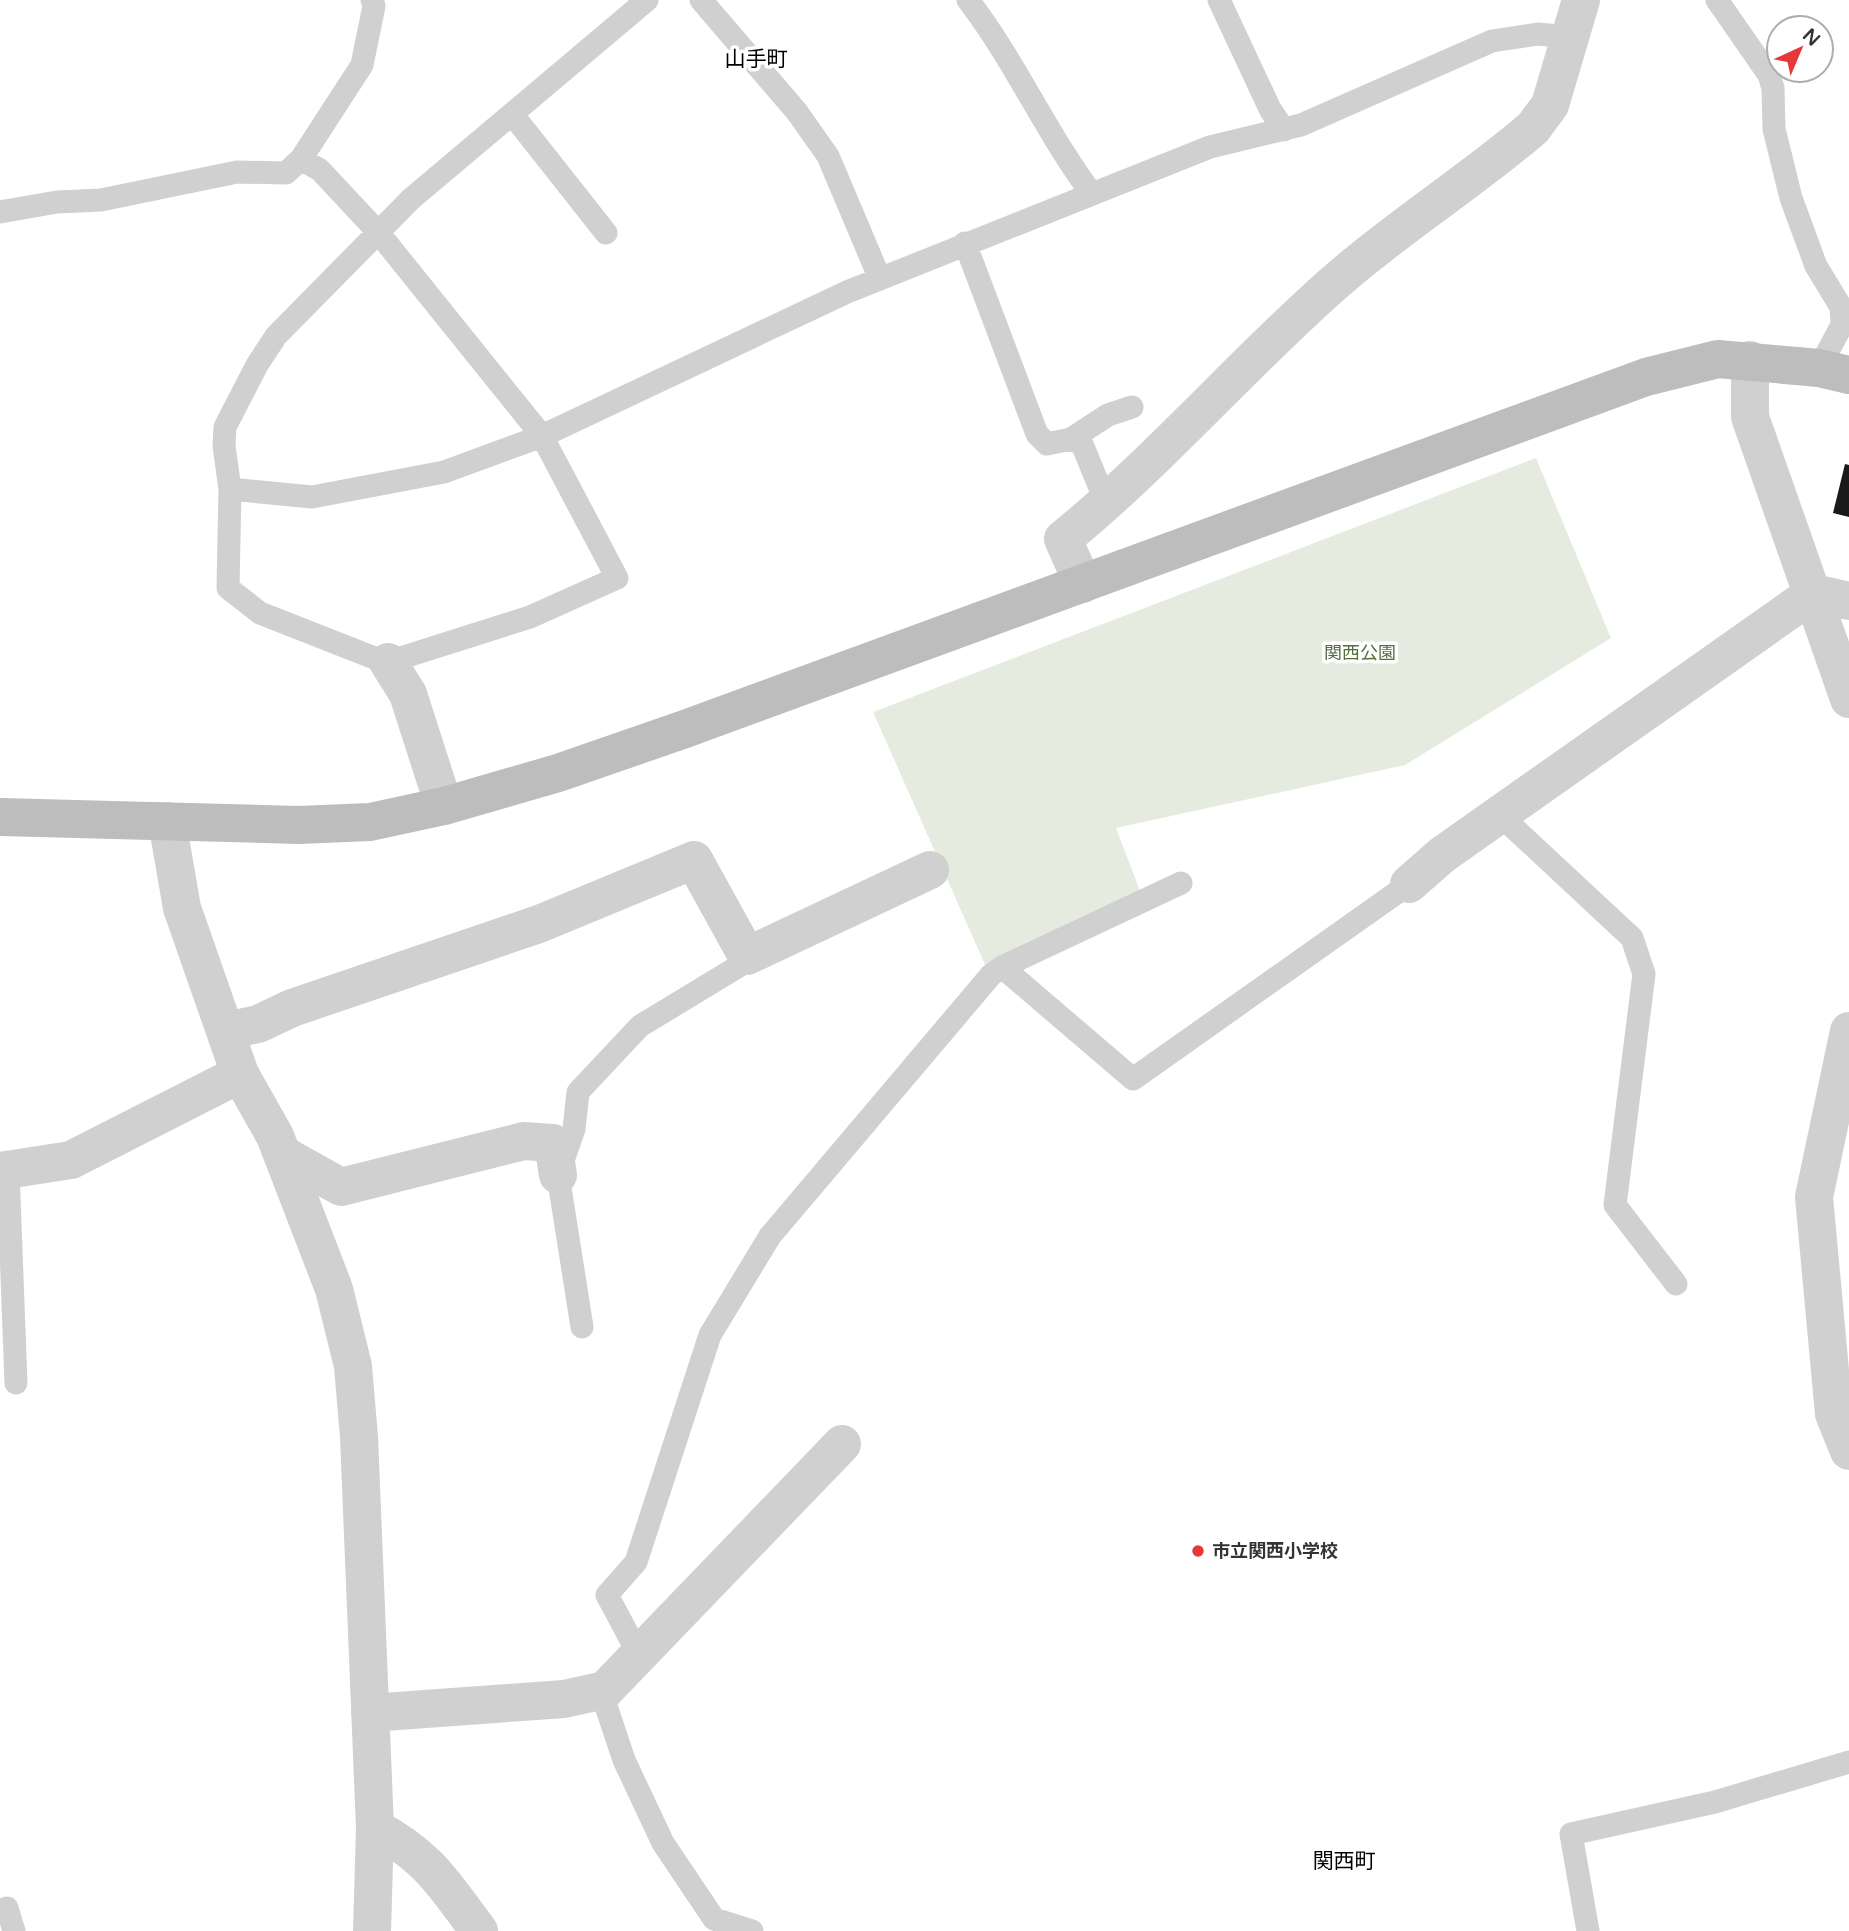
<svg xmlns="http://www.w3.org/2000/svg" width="1849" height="1931" viewBox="0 0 1849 1931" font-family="'Varela Round','Noto Sans JP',sans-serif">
<rect width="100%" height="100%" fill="#fff"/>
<path fill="#e5ecdf" d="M1536,458L1611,638L1405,765L1116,828L1142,896L987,969L873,712Z"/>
<path fill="#1a1a1a" d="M1845,464L1849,465V517L1833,513Z"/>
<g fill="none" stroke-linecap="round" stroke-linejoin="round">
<path stroke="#d0d0d0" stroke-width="23" d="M701,0L797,112L828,156L880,279
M968,0C1015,61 1046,133 1092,194
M1219,0L1270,109L1284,130
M1717,0L1769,75L1773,88L1774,129L1791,198L1816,266L1841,307L1842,325L1819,368
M512,114L606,233
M301,159L320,170L377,231L542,436L617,578L530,617L388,662L377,659L260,613L228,588L230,489L224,446L225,427L257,365L276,336L411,199L647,0
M0,212L57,202L101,200L237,172L286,173L301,159L362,65L374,6L372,0
M965,243L1037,434L1047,444L1071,439L1082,444L1100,488L1109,501
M1071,439L1108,415L1132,407
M230,489L312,497L444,472L542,436L847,292L1210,147L1301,125L1492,41L1538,34L1570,37
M1500,815L1632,938L1644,974L1615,1205L1676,1284
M1002,967L1181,883
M8,1170L16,1383
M582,1327L558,1175L574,1129L578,1092L640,1026L739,966L747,956
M639,1655L607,1595L636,1562L710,1335L770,1236L991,975L1002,967L1133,1079L1409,884
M601,1691L624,1760L663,1843L714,1919L752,1931
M0,1911L7,1908L14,1931
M1588,1931L1571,1834L1715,1802L1849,1762"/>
<path stroke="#d0d0d0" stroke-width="38" d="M1750,360V417L1849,699
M1083,584L1063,539C1159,461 1240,366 1333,284C1396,228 1469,183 1533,128L1550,105L1581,0
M388,662L408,694L444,806
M167,821L182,908L240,1074L275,1136L334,1289L353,1366L359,1437L375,1828L372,1931
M1409,884L1442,855L1814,593L1849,601
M225,1031L258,1024L292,1008L539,924L694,860L747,956L930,870
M1849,1031L1814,1197L1834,1414L1849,1451
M282,1154L341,1187L524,1141L553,1143L558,1175
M0,1171L71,1160L240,1074
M370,1713L564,1699L605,1690L842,1444
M375,1828C429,1857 443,1883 479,1931"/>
<path stroke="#bdbdbd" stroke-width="38" d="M0,817L299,825L370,822L444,806L558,773L685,729L1646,377L1718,359L1819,368L1849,375"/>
</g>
<circle fill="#e73739" stroke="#fff" stroke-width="2.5" cx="1198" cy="1551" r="7"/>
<g text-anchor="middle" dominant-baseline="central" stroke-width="7" stroke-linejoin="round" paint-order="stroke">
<g font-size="18" fill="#52703e" stroke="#fff">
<text x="1360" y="653">関西公園</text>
</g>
<g font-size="18" font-weight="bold" fill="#333" stroke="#fff" text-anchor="start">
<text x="1212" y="1551">市立関西小学校</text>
</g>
<g font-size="21" fill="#000" stroke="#fff">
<text x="756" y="59">山手町</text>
<text x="1344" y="1861">関西町</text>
</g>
</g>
<g transform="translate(1800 49) rotate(44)"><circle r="33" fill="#ffffff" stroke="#adadad" stroke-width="2"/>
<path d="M0-5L12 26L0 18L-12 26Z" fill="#e73739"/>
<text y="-10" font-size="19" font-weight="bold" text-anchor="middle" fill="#333333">N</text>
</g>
</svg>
